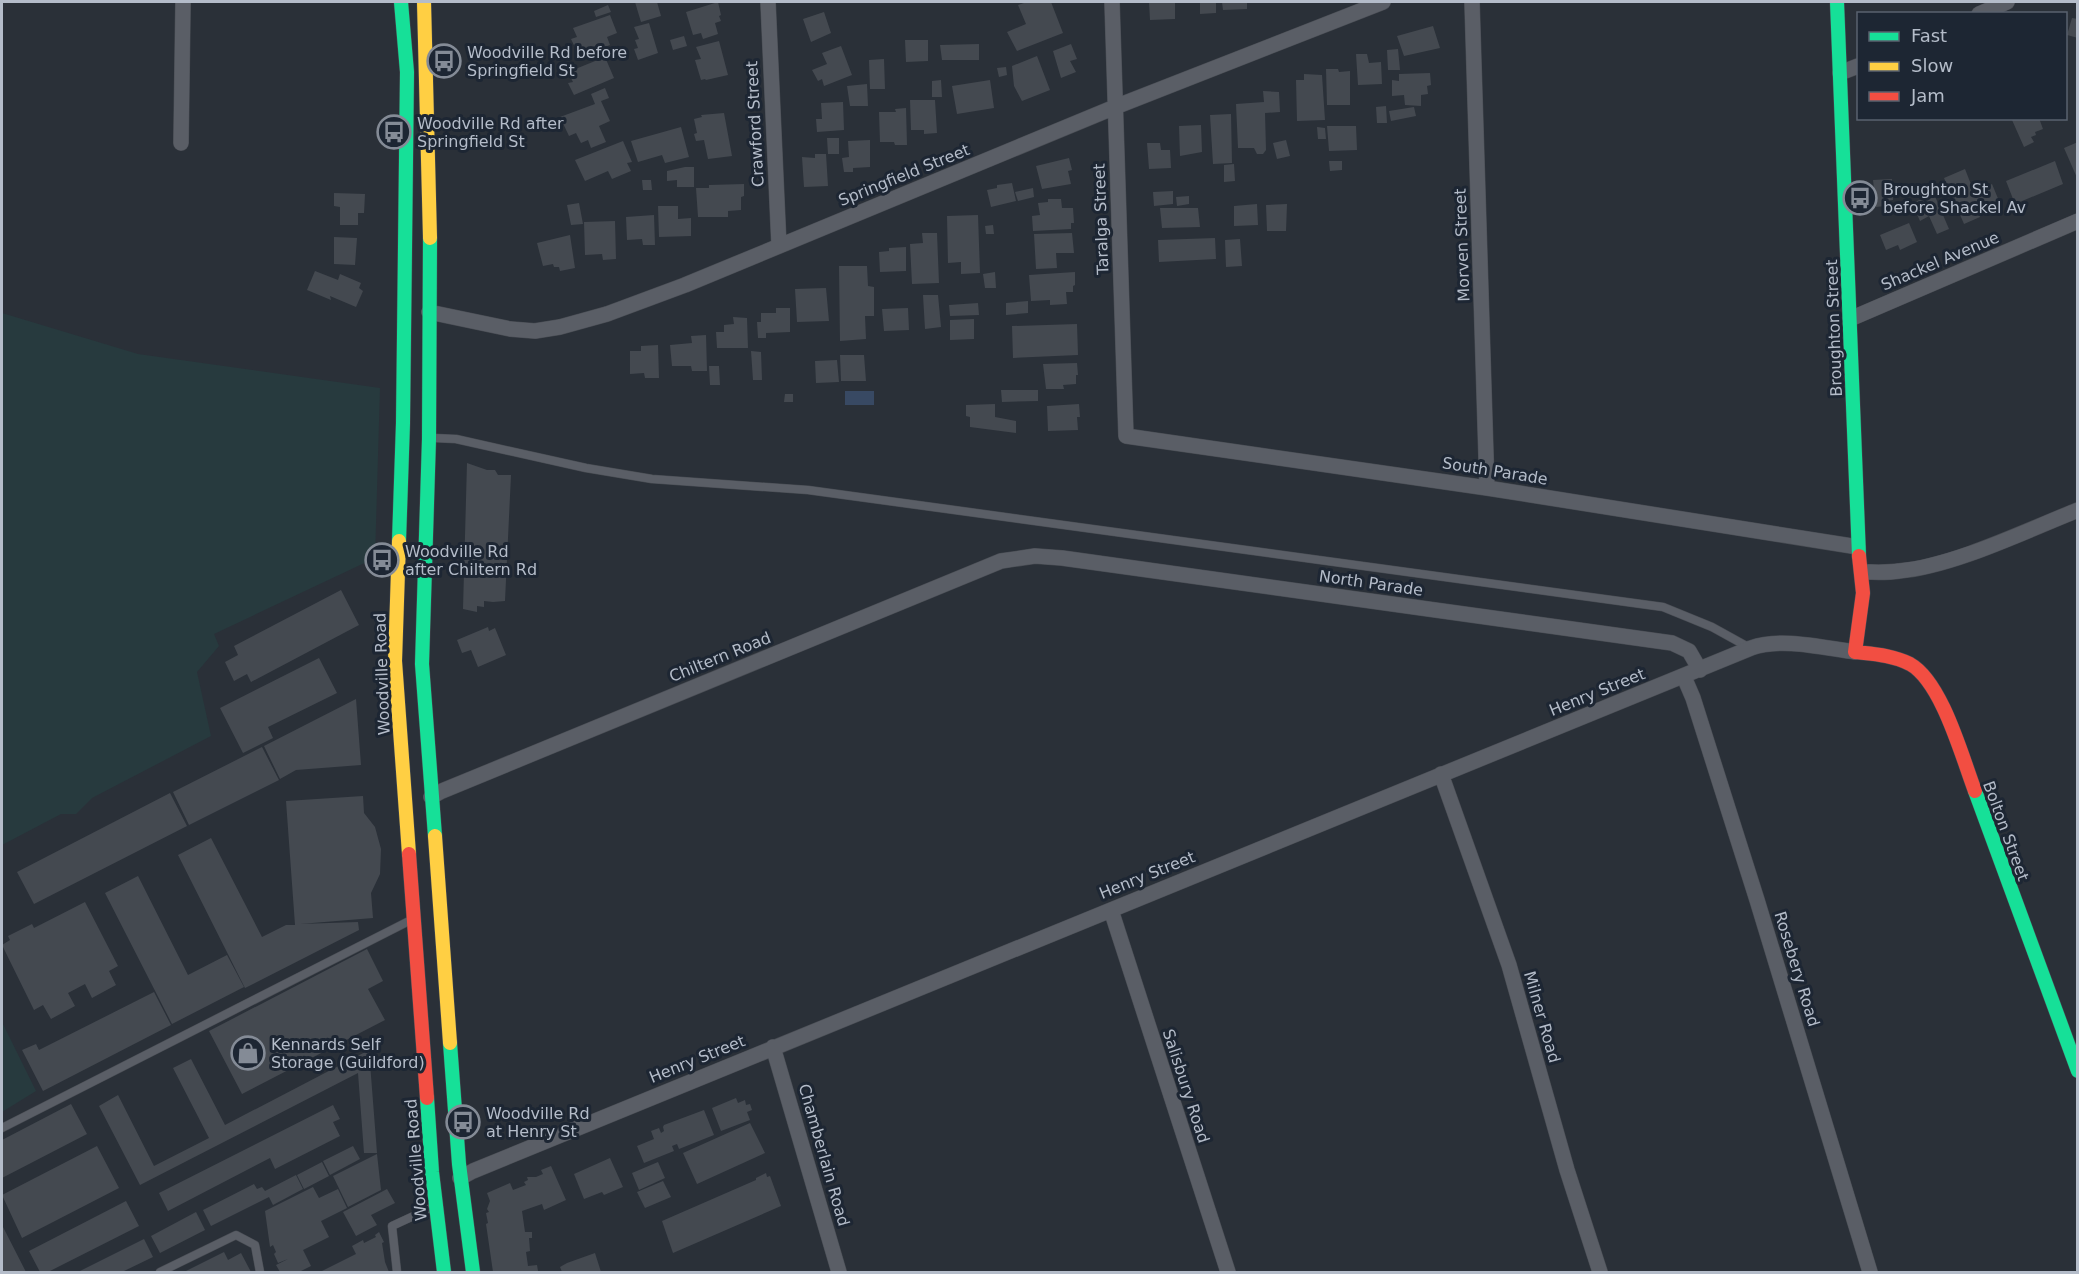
<svg xmlns="http://www.w3.org/2000/svg" width="2079" height="1274" viewBox="0 0 2079 1274" font-family="'DejaVu Sans',sans-serif">
<rect width="100%" height="100%" fill="#2a3038"/>
<path fill="#273a3e" d="M2,313L138,354L380,388L375,558L214,634L219,646L197,672L211,736L92,798L76,814H61L2,845Z
M2,1022L36,1091L2,1112Z"/>
<path fill="#384963" d="M845,391H874V405H845Z"/>
<path fill="#444950" d="M635,2H657L661,16L641,22Z
M718,2L721,15L719,16L721,21L715,23L718,34L703,39L701,33L693,35L686,12Z
M1027,2H1051L1063,33L1017,51L1007,32L1026,24L1018,5Z
M1149,2H1175V19L1150,20Z
M1200,2H1216V13L1200,14Z
M1222,2H1247V9L1223,10Z
M608,5L611,12L596,17L594,11Z
M824,12L831,33L811,42L803,19Z
M610,15L617,33L607,37L610,45L580,58L571,39L577,37L573,28Z
M2072,18L2078,19V38L2067,35Z
M649,23L658,53L638,60L634,49L638,48L635,40L639,39L634,27Z
M1433,26L1440,48L1404,56L1397,36Z
M684,36L687,46L673,50L670,40Z
M905,40H928V61L906,62Z
M719,41L728,75L706,80L705,79L701,80L695,60L701,59L696,47Z
M979,44V60H942L940,45Z
M1071,44L1077,59L1070,61L1076,72L1061,78L1053,51Z
M841,46L852,75L824,86L822,79L818,81L812,70L827,64L822,53Z
M1398,49L1400,70H1388L1387,50Z
M1356,54H1367L1369,63L1381,62L1382,84L1358,85Z
M1037,56L1050,90L1022,101L1014,86L1012,66Z
M605,57L614,78L574,95L568,83L573,82L568,72Z
M884,59L885,89H870L869,60Z
M1006,67L1007,75L999,77L997,68Z
M1326,69H1338L1339,72L1350,71V105H1327Z
M1430,73L1431,85L1427,86L1428,94L1421,95V106L1405,105L1404,95L1392,96V80L1399,81V74Z
M1304,74L1322,75L1325,120L1297,121L1296,80H1304Z
M941,80L942,97H932V81Z
M990,80L994,108L957,114L952,86Z
M867,84L868,106H850L847,86Z
M605,88L609,98L601,101L610,121L599,126L606,142L591,148L588,140L581,143L576,133L569,136L560,117L595,104L591,94Z
M1263,91L1279,92L1280,112L1265,113L1266,150L1263,154H1257L1254,148H1238L1236,104L1264,102Z
M910,100H935L937,133L924,134V130H911Z
M843,102L844,130L817,132L816,119H822L821,103Z
M1386,106L1387,123H1377L1376,107Z
M1414,107L1416,116L1391,121L1389,111Z
M906,108L907,145H895L894,142H880L879,112H896L895,109Z
M724,113L732,156L708,159L704,140L696,141L694,134L697,133L694,119L702,117L701,115Z
M1231,114L1232,163L1213,164L1210,115Z
M2014,118H2039L2043,129L2035,132L2036,135L2031,137L2034,142L2024,147L2012,120Z
M1201,125L1202,152L1180,156L1179,126Z
M1327,126H1356L1357,150L1329,151Z
M681,127L689,157L665,163L662,155L638,162L631,141Z
M1317,127L1325,128L1326,139H1318Z
M827,138H839V154H828Z
M870,140V167L853,168V172H844L842,158L849,157L848,141Z
M1286,140L1290,156L1277,159L1273,143Z
M623,141L632,162L627,163L631,171L612,179L608,171L585,181L575,160Z
M2078,142V180L2064,148Z
M1147,143H1160L1161,150H1170L1171,168L1149,169Z
M815,154H826L828,186L804,187L802,157L815,158Z
M1069,158L1072,170L1068,171L1071,184L1042,189L1036,166Z
M1329,161H1342V170L1330,171Z
M2055,161L2063,184L2015,204L2006,181Z
M1234,164L1235,181L1224,182V165Z
M685,167H694V187H677V180L667,181V171Z
M1965,169L1974,192L1992,184L1999,201L1977,210L1980,217L1964,224L1944,178Z
M1892,179L1893,200L1884,201L1885,206L1876,207L1873,180Z
M642,180H651L652,190H643Z
M1012,183L1016,201L991,207L987,190L997,188V185Z
M744,184V196L741,197V210L728,211V217H698L696,188H709V185Z
M1033,188L1034,197L1018,201L1015,192Z
M1173,191V204L1154,206L1153,192Z
M334,193L365,194L364,213H358V225H340V207L334,206Z
M1934,194L1949,229L1937,234L1929,216L1920,221L1912,203Z
M1189,196V204L1177,206L1176,197Z
M1048,199H1061L1062,208H1073L1074,223H1071V229L1033,231L1032,216L1040,215L1038,203L1048,202Z
M579,203L583,224L571,225L567,205Z
M1257,204L1258,225L1234,226V206Z
M1287,204L1286,231H1267L1266,205Z
M658,206H678V219L691,218V236L659,237Z
M1160,208H1198L1200,227L1162,228Z
M654,215L655,245H643L642,239L627,240L626,217Z
M978,215L980,273L961,274V262L948,263L947,216Z
M615,221L616,259L603,260L602,254L585,255L584,222Z
M1909,223L1917,242L1900,250L1898,245L1886,250L1880,235Z
M993,225L994,234H986L985,226Z
M922,233H937L939,283L912,284L910,244L923,243Z
M1072,233L1074,253H1056L1057,268L1036,269L1034,234Z
M570,235L575,268L560,271L559,267H554L553,264L543,266L537,243Z
M334,237L357,238L355,265L334,264Z
M1215,238L1216,259L1159,262L1158,240Z
M1240,239L1242,266L1226,267L1225,240Z
M906,247V271L880,272L879,252L889,251V248Z
M839,266H867L868,286L874,287V316H865L866,339L840,341Z
M315,271L338,280L340,274L361,283L359,288L363,291L356,307L330,296L331,300L307,290Z
M995,272L996,288H985L983,274Z
M1075,272V285L1073,286V292H1066L1067,304L1050,305V300L1031,301L1029,275Z
M826,288L829,321L797,322L795,289Z
M923,295H938L941,327L925,329Z
M1028,301V313L1006,315V303Z
M978,303L979,315L950,316L949,305Z
M776,308H790V332L766,333V338H758L757,322H761V313H776Z
M908,308L909,330L884,331L882,309Z
M733,317L747,318L748,348H717L716,332H724V325L734,324Z
M974,319V339L950,340V320Z
M1077,324L1078,355L1013,358L1012,326Z
M706,335L707,371H692L691,366H672L670,345L692,343L691,336Z
M658,345L659,378H645L644,373L630,374V351H641V346Z
M751,351L761,352L762,380H753Z
M840,355H864L866,381H841Z
M837,360L839,382L816,383L815,361Z
M1077,363L1078,375H1076V384L1063,385L1064,389H1046L1043,364Z
M709,366H719L720,385H710Z
M1001,390H1038V401L1002,402Z
M785,394H793V402H784Z
M995,404V417L1016,421V433L970,427V417L966,416V405Z
M1079,404L1080,417H1077L1078,430L1048,431L1047,406Z
M467,463L487,470H495L498,475H511L505,601L493,602L484,601V607L477,606V612L463,609Z
M341,590L359,625L251,682L247,674L234,681L225,662L238,655L234,646Z
M488,627L489,631L495,628L506,655L478,667L471,650L462,653L457,640Z
M319,658L337,693L268,727L273,738L243,753L220,708Z
M356,699L361,765L296,770L280,779L264,746Z
M262,747L279,780L189,825L173,792Z
M170,793L187,826L34,904L17,872Z
M363,796L364,813L375,827L381,849L380,874L371,893L373,918L300,924L358,922L359,930L245,988L178,855L211,838L262,937L286,925H295L286,801Z
M138,876L188,975L227,955L244,987L172,1024L105,893Z
M85,902L118,966L109,971L116,985L92,998L85,984L68,993L75,1006L51,1019L43,1005L34,1010L2,945L10,940L8,936L32,924L34,928Z
M367,949L383,981L368,989L385,1020L242,1094L209,1031Z
M154,992L171,1025L43,1091L22,1050L36,1044L39,1050Z
M369,1050L377,1153H364L358,1073L140,1185L99,1106L118,1095L154,1166L209,1138L173,1068L191,1059L225,1125Z
M736,1098L738,1103L745,1100L746,1105L750,1104L752,1110L747,1112L750,1120L721,1131L712,1108Z
M71,1104L87,1134L2,1178V1140Z
M333,1105L340,1119L333,1122L340,1136L275,1169L270,1158L168,1211L159,1193Z
M704,1110L714,1135L679,1149L677,1144L672,1146L674,1151L644,1163L637,1146L654,1139L651,1131L659,1128L661,1133L664,1131L663,1127L664,1125Z
M750,1123L765,1153L697,1184L683,1153Z
M97,1146L119,1188L22,1238L2,1195Z
M353,1146L360,1159L330,1175L323,1161Z
M377,1154L381,1190L348,1207L333,1176Z
M610,1158L623,1187L604,1195L602,1192L584,1199L574,1174Z
M322,1162L329,1176L304,1189L297,1175Z
M658,1162L665,1178L639,1190L632,1173Z
M551,1166L566,1200L544,1210L542,1204L522,1211L525,1232H532V1238H529L530,1251L526,1252L528,1266L537,1265L538,1271L493,1272L486,1224L488,1223L486,1213L489,1212L487,1209L490,1201L487,1193L510,1183L513,1190L526,1185L524,1182L528,1180L527,1177H536L543,1174L541,1170Z
M766,1173L767,1177L770,1176L781,1206L673,1253L662,1221L756,1180V1178Z
M296,1175L303,1189L273,1205L269,1197L211,1226L203,1210L254,1184L257,1189L262,1187L265,1191Z
M663,1181L671,1197L645,1208L637,1192Z
M313,1187L319,1198L338,1189L347,1208L321,1221L329,1237L303,1250L311,1266L299,1272H280L276,1265L288,1259L278,1263L274,1254L276,1252L273,1245L270,1247L265,1211Z
M387,1189L395,1203L371,1215L377,1225L356,1236L343,1212Z
M126,1201L139,1226L48,1272H40L29,1251Z
M196,1212L205,1230L160,1253L151,1236Z
M2,1225L26,1272H2Z
M379,1232L384,1242L382,1243L385,1262L389,1272H320L356,1254L352,1246L363,1240L364,1243L376,1237L375,1235Z
M144,1239L153,1257L122,1272H78Z
M224,1252L228,1260L241,1253L251,1272H184Z
M595,1253L601,1272H562L560,1267L567,1263Z"/>
<g fill="none" stroke-linecap="round" stroke-linejoin="round">
<defs>
<path id="lane" d="M434,438L456,439L586,468L652,479L808,490L1663,607L1712,627L1750,648
M2,1128L409,921
M160,1272L236,1235L255,1245L260,1272
M397,1272L392,1226L433,1207"/>
<path id="street" d="M768,2L779,246
M1112,2L1126,436L1487,488L1858,547
M1472,2L1487,488
M1979,14L2007,2
M1840,73L1858,66
M181,143L183,2
M429,312L510,329L535,331L560,327L607,314L685,285L1115,107L1383,2
M1850,319L2078,221
M1862,572C1874,572 1887,573 1899,571C1954,566 2025,531 2078,510
M1684,677L1693,698L1757,900L1870,1272
M1441,774L1509,965L1567,1170L1600,1272
M431,797L442,791L1001,561L1035,556L1062,558L1672,643L1689,651L1700,670
M1111,910L1228,1272
M773,1047L839,1272
M460,1178L473,1171L1751,648C1781,637 1824,648 1855,652"/>
<path id="fast" d="M1837,2L1859,556
M430,238L429,439L422,664L435,836
M399,541L403,423L407,72L401,2
M1975,791L2078,1071
M450,1043L459,1164L473,1272
M427,1098L432,1172L444,1272"/>
<path id="slow" d="M424,2L430,238
M399,541L395,661L409,854
M435,836L450,1043"/>
<path id="jam" d="M1859,556L1863,593L1855,652C1873,654 1893,655 1910,664C1942,682 1962,757 1975,791
M409,854L427,1098"/>
</defs>
<use href="#lane" stroke="#484c53" stroke-width="9"/>
<use href="#street" stroke="#484c53" stroke-width="16"/>
<use href="#fast" stroke="#484c53" stroke-width="15"/>
<use href="#slow" stroke="#484c53" stroke-width="15"/>
<use href="#jam" stroke="#484c53" stroke-width="15"/>
<use href="#lane" stroke="#5a5e66" stroke-width="8"/>
<use href="#street" stroke="#5a5e66" stroke-width="15"/>
<use href="#fast" stroke="#16e098" stroke-width="14"/>
<use href="#slow" stroke="#ffcf43" stroke-width="14"/>
<use href="#jam" stroke="#f24e42" stroke-width="14"/>
</g>
<defs>
<symbol id="bus-ring" viewBox="-11 -11 22 22"><circle r="9.5" fill="#1d2633" stroke="#848b96" stroke-width="1.5"/><path d="M-5-6H5V4H4V6H2V4H-2V6H-4V4H-5ZM-3.5-4V0h7V-4ZM-3.5 1.2v1.5H-2V1.2ZM2 1.2v1.5H3.5V1.2Z" fill="#848b96"/></symbol>
<symbol id="shop-ring" viewBox="-11 -11 22 22"><circle r="9.5" fill="#1d2633" stroke="#848b96" stroke-width="1.5"/><path d="M-5-2.5h2.3a2.7 3.5 0 0 1 5.4 0H5L5.5 6h-11ZM-1.5-2.5h3a1.5 2.3 0 0 0-3 0Z" fill="#848b96"/></symbol>
</defs>
<g fill-rule="evenodd">
<use href="#bus-ring" x="425" y="42" width="38" height="38"/>
<use href="#bus-ring" x="375" y="113" width="38" height="38"/>
<use href="#bus-ring" x="1841" y="179" width="38" height="38"/>
<use href="#bus-ring" x="363" y="541" width="38" height="38"/>
<use href="#shop-ring" x="229" y="1034" width="38" height="38"/>
<use href="#bus-ring" x="444" y="1103" width="38" height="38"/>
</g>
<g text-anchor="middle" dominant-baseline="central" stroke-width="6" stroke-linejoin="round" paint-order="stroke">
<g font-size="16" fill="#b4bcc9" stroke="#1d2633" text-anchor="start">
<text x="467" y="52">Woodville Rd before<tspan x="467" dy="18">Springfield St</tspan></text>
<text x="417" y="123">Woodville Rd after<tspan x="417" dy="18">Springfield St</tspan></text>
<text x="1883" y="189">Broughton St<tspan x="1883" dy="18">before Shackel Av</tspan></text>
<text x="405" y="551">Woodville Rd<tspan x="405" dy="18">after Chiltern Rd</tspan></text>
<text x="271" y="1044">Kennards Self<tspan x="271" dy="18">Storage (Guildford)</tspan></text>
<text x="486" y="1113">Woodville Rd<tspan x="486" dy="18">at Henry St</tspan></text>
</g>
<g font-size="16" fill="#b4bcc9" stroke="#1d2633">
<text transform="translate(755 124) rotate(-93)">Crawford Street</text>
<text transform="translate(904 175) rotate(-22)">Springfield Street</text>
<text transform="translate(1101 219) rotate(-92)">Taralga Street</text>
<text transform="translate(1462 245) rotate(-92)">Morven Street</text>
<text transform="translate(1940 261) rotate(-23)">Shackel Avenue</text>
<text transform="translate(1834 328) rotate(-92)">Broughton Street</text>
<text transform="translate(1495 471) rotate(9)">South Parade</text>
<text transform="translate(1371 583) rotate(8)">North Parade</text>
<text transform="translate(720 657) rotate(-22)">Chiltern Road</text>
<text transform="translate(382 674) rotate(-92)">Woodville Road</text>
<text transform="translate(1597 692) rotate(-22)">Henry Street</text>
<text transform="translate(2006 831) rotate(70)">Bolton Street</text>
<text transform="translate(1147 875) rotate(-22)">Henry Street</text>
<text transform="translate(1797 969) rotate(73)">Rosebery Road</text>
<text transform="translate(1542 1017) rotate(74)">Milner Road</text>
<text transform="translate(697 1059) rotate(-22)">Henry Street</text>
<text transform="translate(1186 1086) rotate(72)">Salisbury Road</text>
<text transform="translate(824 1155) rotate(74)">Chamberlain Road</text>
<text transform="translate(416 1160) rotate(-95)">Woodville Road</text>
</g>
</g>
<rect width="2079" height="1274" fill="none" stroke="#b4bcc9" stroke-width="6"/>
<rect x="1857" y="12" width="210" height="108" fill="#1d2633" stroke="#59626f" stroke-width="1.5"/>
<rect x="1869" y="32" width="30" height="9" fill="#16e098" stroke="#59626f" stroke-width="1.5"/>
<text x="1911" y="42" font-size="18" fill="#b4bcc9">Fast</text>
<rect x="1869" y="62" width="30" height="9" fill="#ffcf43" stroke="#59626f" stroke-width="1.5"/>
<text x="1911" y="72" font-size="18" fill="#b4bcc9">Slow</text>
<rect x="1869" y="92" width="30" height="9" fill="#f24e42" stroke="#59626f" stroke-width="1.5"/>
<text x="1911" y="102" font-size="18" fill="#b4bcc9">Jam</text>
</svg>
